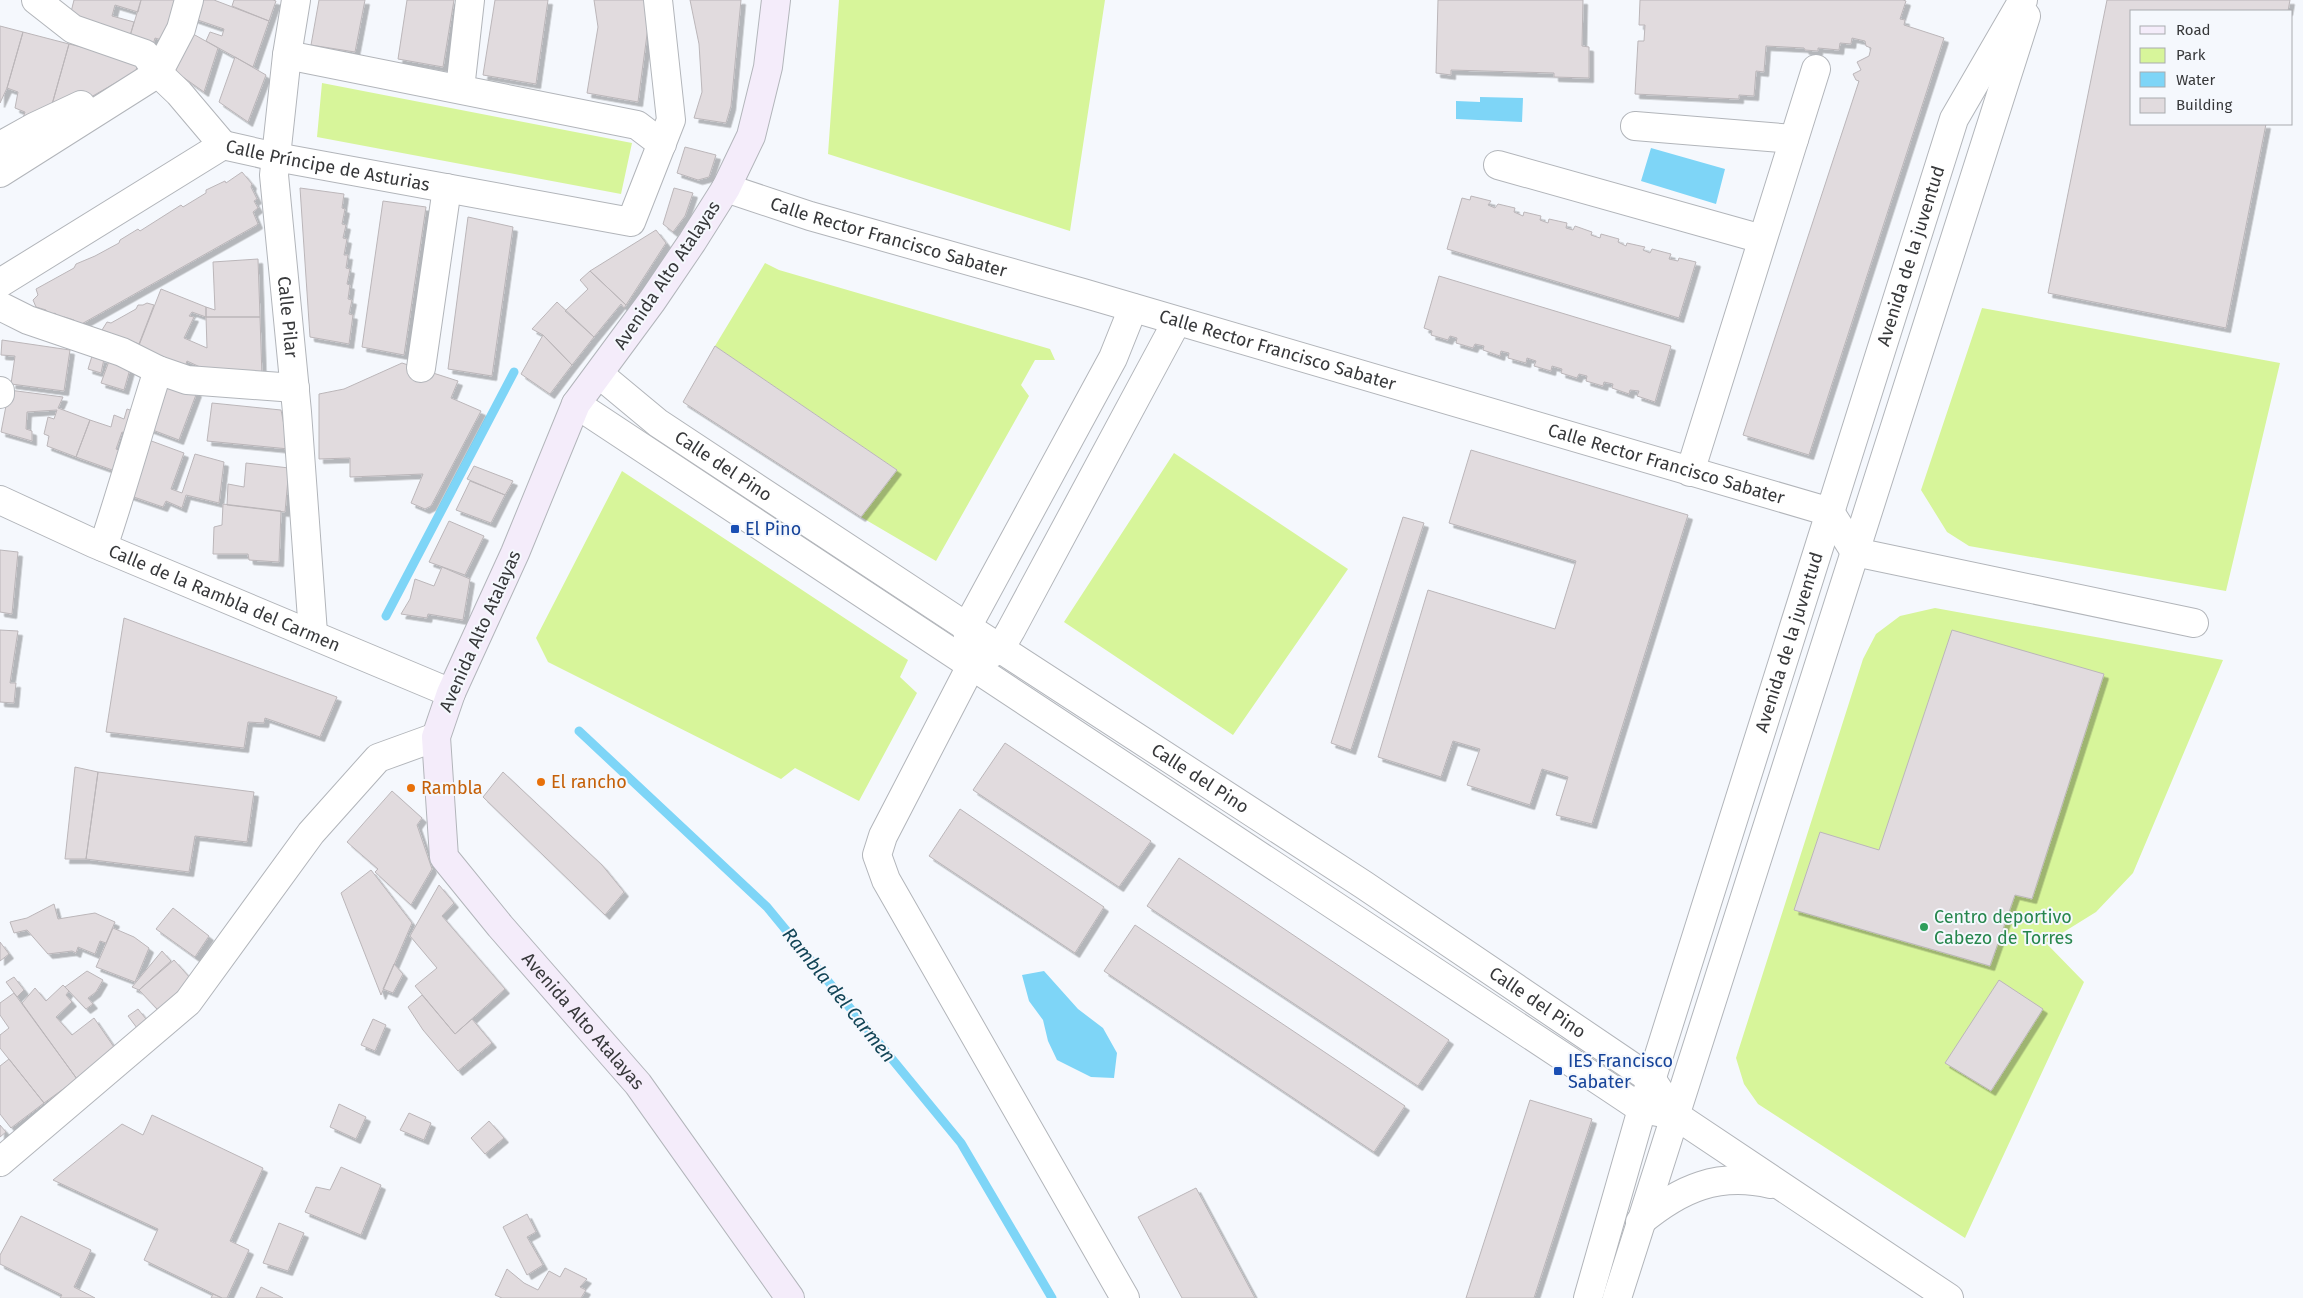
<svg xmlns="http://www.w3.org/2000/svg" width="2303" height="1298" viewBox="0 0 2303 1298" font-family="'Fira Sans',sans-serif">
<defs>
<filter id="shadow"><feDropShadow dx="4.5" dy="4.5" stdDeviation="0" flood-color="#0004"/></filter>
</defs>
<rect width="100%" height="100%" fill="#f5f8fd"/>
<path fill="#d7f59a" d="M839,0H1105L1070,231L828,154Z
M322,83L632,143L621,194L317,137Z
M765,263L779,270L1050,349L1055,360H1035L1021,385L1029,396L936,561L861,517L897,470L715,346Z
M1982,308L2280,363L2226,591L1969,546L1947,532L1921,490Z
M1174,453L1348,569L1233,735L1064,622Z
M622,471L908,660L900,677L917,693L859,801L795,768L781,779L548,662L536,638Z
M1935,608L2223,660L2133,873L2096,912L2046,943L2084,982L1965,1238L1758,1104L1744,1084L1736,1058L1863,659L1876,634L1900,616Z"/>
<path fill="#7ed5f7" d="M1480,97L1523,98L1522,122L1456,119V101L1480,102Z
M1651,148L1725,169L1716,204L1641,181Z
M1044,971L1078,1009L1103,1028L1117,1053L1114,1078L1091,1077L1057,1060L1048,1041L1043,1020L1029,1001L1022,975Z"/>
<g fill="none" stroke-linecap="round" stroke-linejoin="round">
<path stroke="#7ed5f7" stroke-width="9" d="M386,616L514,372
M579,731L767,907L961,1143L1052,1298"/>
</g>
<path fill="#e1dbde" stroke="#bbb6b9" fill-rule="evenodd" filter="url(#shadow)" d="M74,0H141L138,12L115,5L112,16L134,22L130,36L70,16Z
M141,0H181L169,42L155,38L152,48L130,36Z
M196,0H214L269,21L253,67L206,41L210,32L222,36L224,29L189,17Z
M234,0H273L276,1L269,21L232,6Z
M319,0H365L355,52L311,45Z
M407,0H454L443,67L398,59Z
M495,0H548L536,84L483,75Z
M594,0H645L648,27L638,102L587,93L598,27Z
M690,0H741L731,106L726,123L694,118L702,92L699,44Z
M1438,0H1583L1582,46L1589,47V78L1554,77V73L1451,70V75L1436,73Z
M1640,0H1903L1906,1L1900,19L1905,20L1904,25L1944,38L1809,455L1743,435L1859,81L1856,80L1853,74L1861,70L1857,62L1869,56L1871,48L1866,46L1865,41L1852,38L1851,44L1840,43L1839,50L1818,48V51L1805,50L1804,48L1766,46L1764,72L1756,71L1754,96L1739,95V99L1635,94L1638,41H1644L1645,25H1639Z
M2107,0H2290L2288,11H2132V124H2266L2226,328L2048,293Z
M0,26L23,32L7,88L0,103Z
M186,30L218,48L204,92L173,70Z
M23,32L69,44L51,108L23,118L25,112L15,108L18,92L7,88Z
M69,44L138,60L136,71L72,108H51Z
M235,57L266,75L248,122L219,102Z
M685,147L716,155L709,177L698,180L677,173Z
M242,172L252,184L251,187L257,199L254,201L258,208L253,212L258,224L255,226L78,326L74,320L64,317L60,320L55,313L49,317L46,310L36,307L33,300L38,295L36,289L74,268L76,264L95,256L119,243L120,240L138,229L140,231L181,205L183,207L206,193V190L225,181L226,183Z
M300,188L344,194L342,208L345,209L342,224L346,225L343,238L347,239L344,255H348L346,268L350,269L347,284L350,285L348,299L352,300L349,314L353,315L349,344L310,337Z
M674,188L693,193L685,216L673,232L663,224Z
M1471,196L1491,201L1488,205L1495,208L1498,204L1515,208L1514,212L1523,216L1524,212L1541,216L1540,220L1548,223L1549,219L1567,223L1566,228L1573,230L1575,226L1592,232L1591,235L1600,238L1601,234L1619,239L1618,242L1626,246L1627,243L1645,247L1643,250L1650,253L1652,249L1671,254L1669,259L1678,261L1679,258L1696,262L1679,318L1447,249L1462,198L1470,200Z
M383,201L426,207L404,355L362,347Z
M468,217L513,227L492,376L448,369Z
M656,230L666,243L626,305L590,271Z
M258,259L260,317H206V307L215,310L213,262Z
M590,271L626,305L624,308L621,304L594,337L565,311L588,289L580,280Z
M1439,276L1671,346L1655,402L1637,396L1639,391L1630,390L1629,394L1612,388L1613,384L1604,382L1603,386L1586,381L1587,376L1579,374L1577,378L1561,373L1562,369L1552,366L1551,371L1534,366L1536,361L1527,358L1526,363L1508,358L1509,353L1501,351L1500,356L1483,350L1484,346L1475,344L1473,348L1456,343L1457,338L1450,336L1448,340L1431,335L1432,331L1424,328Z
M161,289L206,307V317H260L262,377L224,378L187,361L183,373L136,353ZM192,312L206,317L207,348L184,338L194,317L189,316Z
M557,302L594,337L572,365L543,335L532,329Z
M147,303L154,305L139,344L102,330L107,322L111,323L136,309L138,305H143Z
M543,335L572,365L550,394L521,374Z
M2,340L70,350L64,391L11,384L15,356L1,355Z
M715,346L897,470L861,517L683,402Z
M92,356L104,359L101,373L88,369Z
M109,361L130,369L124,390L101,383Z
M402,363L458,381L451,398L481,411L431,506L425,509L411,503L423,474L350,477V458L319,459V394L344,389Z
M159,377L197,392L179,440L142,426Z
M9,390L63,397L58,408L90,420L76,457L47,446L49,436L44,434L48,417L54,419L57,410L27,412L26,429L32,431V441L1,432Z
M212,403L281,410L289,449L207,441Z
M127,409L139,413L132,435L122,432L116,449L128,453L121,473L76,457L90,420L111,427L114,415L124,419Z
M146,439L184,453L171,489L182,493L195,454L224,462L219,503L186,495L182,508L166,501L163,507L125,494Z
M1471,450L1688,515L1592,824L1556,815L1568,777L1542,769L1530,805L1467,785L1480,749L1453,741L1441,777L1378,757L1428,590L1555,629L1576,561L1449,523Z
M246,463L289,468L285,512L227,505L228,484L244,487Z
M474,466L513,481L505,495L467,479Z
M470,481L505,495L491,523L456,510Z
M223,504L281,511L279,562L249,560L248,554H213L214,527L222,525Z
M1403,517L1424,523L1351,750L1331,743Z
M449,521L484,536L465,575L429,562Z
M0,550L18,552L12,614L0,612Z
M442,567L470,579L463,620L428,614L427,618L401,614L410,599L415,579L434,586Z
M124,618L337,697L320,737L265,718L264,723L248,722L244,748L106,732Z
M0,630L18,631L10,683H16L14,703L0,702Z
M1952,630L2104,674L2032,899L2015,895L1990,966L1794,910L1820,832L1879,850Z
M1005,743L1151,841L1119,887L973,790Z
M75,767L98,772L86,859H65Z
M98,772L254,792L247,842L195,836L189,872L86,859Z
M503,772L602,865L624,892L605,915L483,797Z
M392,791L422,818L417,825L432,869L411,905L375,872L378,869L347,842Z
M960,809L1104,907L1075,953L929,856Z
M1179,858L1449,1040L1418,1086L1147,906Z
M371,870L412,923L381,995L341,893Z
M439,885L454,903L442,916L505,989L455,1034L415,986L437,968L410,936Z
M54,904L58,919L95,913L115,922L106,943L100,941L95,954L78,947L76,953L72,951L48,954L27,930L14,933L10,922L27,918Z
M173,908L209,936L195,957L156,929Z
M1135,925L1405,1106L1374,1152L1104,971Z
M113,928L134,937L149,948L135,982L96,967Z
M0,942L9,954L0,961Z
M162,951L171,961L139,990L132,987Z
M174,960L191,979L158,1010L139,990Z
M394,964L403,974L393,993L383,989Z
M87,971L103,980L96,992L88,998L93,1004L86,1009L65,987Z
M14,977L24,990L17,997L6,982Z
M1999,980L2043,1009L1991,1091L1945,1063Z
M63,985L69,991L66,995L72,1002L56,1017L72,1035L94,1018L116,1050L77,1079L22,1003L35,988L46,1001Z
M14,993L77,1079L44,1103L0,1048V1035L9,1028L0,1015V1003Z
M422,995L455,1034L472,1019L492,1043L458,1071L423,1030L408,1007Z
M138,1009L150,1024L140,1032L128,1016Z
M373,1019L386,1025L375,1051L361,1045Z
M9,1059L44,1103L11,1128L0,1114V1066Z
M1530,1100L1592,1119L1534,1298H1466Z
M339,1104L366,1117L356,1139L330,1127Z
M409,1113L431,1123L424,1140L400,1130Z
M152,1115L263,1168L230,1241L249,1250L227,1298H222L144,1260L158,1229L53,1180L122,1124L143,1135Z
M489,1121L504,1138L485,1154L471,1138Z
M0,1125L6,1132L0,1137Z
M341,1167L381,1185L361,1235L305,1212L316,1187L330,1190Z
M1196,1188L1255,1298H1182L1138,1217Z
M527,1214L536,1232L527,1237L543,1265L527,1275L503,1227Z
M21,1216L91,1250L74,1287L95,1298H60L62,1295L0,1264V1255Z
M279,1223L304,1233L288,1271L263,1263Z
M565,1268L587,1279L580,1287L586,1290L581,1298H502L495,1295L507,1269L524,1283L538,1290L549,1271L560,1277Z
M261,1287L283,1298H256Z
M213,1294L222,1298H211Z"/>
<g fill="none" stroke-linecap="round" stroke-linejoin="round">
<defs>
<g id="minor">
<path d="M36,0L73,29L145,54L158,73L181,29L189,0"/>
<path id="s1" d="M296,0L287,55L274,175L297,412L313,633"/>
<path d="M287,55L637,125L662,144"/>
<path d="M460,89L470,0"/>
<path d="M1635,126L1794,139"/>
<path d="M0,146L34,127L81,105"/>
<path d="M1498,165L1762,239"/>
<path d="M0,173L158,73L179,93L223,145"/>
<path id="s2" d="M726,188L810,216L1083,293L1830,512L1855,552L2194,623"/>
<path id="s3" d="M0,283L223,145L276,157L631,222L671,120L658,0"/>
<path d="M0,306L28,320L122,352L158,370L187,380L295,388"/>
<path d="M421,368L447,188"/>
<path id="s4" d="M599,374L658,423L967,627L1364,885L1652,1080L1675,1115L1949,1298"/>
<path d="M0,391V394"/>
<path d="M576,404L1609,1087L1642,1109L1658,1112"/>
<path d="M1690,472L1816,69"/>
<path id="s5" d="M0,500L93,543L451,693"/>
<path d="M103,547C123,488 139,429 158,370"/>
<path d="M985,657L1000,649L1011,630L1177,321"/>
<path d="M0,1162L188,1002L311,833L378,758L436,737"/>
<path d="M1640,1222C1681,1188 1718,1172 1771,1184"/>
<path d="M1125,1298L886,880L877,855L883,836L971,666L967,627L1113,358L1133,308"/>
<path id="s6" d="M1588,1298L1642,1109L1954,119L2023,0"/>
<path d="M1617,1298L2026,16"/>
</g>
<g id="secondary">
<path id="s7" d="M776,0L768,67L751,136L726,188L692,242L652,301L576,404L515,553L451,693L436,737L444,857L500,926L638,1084L790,1298"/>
</g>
</defs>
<use href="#minor" stroke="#b2b5ba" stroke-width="30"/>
<use href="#secondary" stroke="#b2b5ba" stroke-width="30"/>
<use href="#minor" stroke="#fff" stroke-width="28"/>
<use href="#secondary" stroke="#f4ecfa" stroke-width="28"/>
</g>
<g fill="#1a4fb4" stroke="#f5f8fd" stroke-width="2">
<rect x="730" y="524" width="10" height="10" rx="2.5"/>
<rect x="1553" y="1066" width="10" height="10" rx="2.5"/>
</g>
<g fill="#e8710a" stroke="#f5f8fd" stroke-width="2">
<circle cx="541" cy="782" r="5"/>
<circle cx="411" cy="788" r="5"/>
</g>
<circle fill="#2e9e5b" stroke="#f5f8fd" stroke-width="2" cx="1924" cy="927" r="5"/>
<g text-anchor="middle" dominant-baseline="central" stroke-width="4" stroke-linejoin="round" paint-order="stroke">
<g font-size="18" fill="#37383a" stroke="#f5f8fd">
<text stroke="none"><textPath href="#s3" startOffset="369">Calle Príncipe de Asturias</textPath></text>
<text stroke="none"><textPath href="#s2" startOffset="170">Calle Rector Francisco Sabater</textPath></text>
<text stroke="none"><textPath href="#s6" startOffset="1091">Avenida de la juventud</textPath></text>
<text transform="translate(667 275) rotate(-56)">Avenida Alto Atalayas</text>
<text stroke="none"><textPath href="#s1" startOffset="319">Calle Pilar</textPath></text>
<text stroke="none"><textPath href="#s2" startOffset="575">Calle Rector Francisco Sabater</textPath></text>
<text stroke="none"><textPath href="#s2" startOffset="980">Calle Rector Francisco Sabater</textPath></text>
<text stroke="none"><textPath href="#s4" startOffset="155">Calle del Pino</textPath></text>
<text stroke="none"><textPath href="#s5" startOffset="245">Calle de la Rambla del Carmen</textPath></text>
<text transform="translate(480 631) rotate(-66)">Avenida Alto Atalayas</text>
<text stroke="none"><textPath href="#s6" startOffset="686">Avenida de la juventud</textPath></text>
<text stroke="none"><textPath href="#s4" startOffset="725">Calle del Pino</textPath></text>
<text stroke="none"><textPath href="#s4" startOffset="1130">Calle del Pino</textPath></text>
<text stroke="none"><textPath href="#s7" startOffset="1156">Avenida Alto Atalayas</textPath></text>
</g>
<g font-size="18" fill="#164399" stroke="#f5f8fd" text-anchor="start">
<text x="745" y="529">El Pino</text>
<text x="1568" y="1061">IES Francisco<tspan x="1568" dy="21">Sabater</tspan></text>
</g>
<g font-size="18" fill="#c56008" stroke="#f5f8fd" text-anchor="start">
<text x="551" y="782">El rancho</text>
<text x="421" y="788">Rambla</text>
</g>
<g font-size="18" fill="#27864d" stroke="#f5f8fd" text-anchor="start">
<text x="1934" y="917">Centro deportivo<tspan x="1934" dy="21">Cabezo de Torres</tspan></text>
</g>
<g font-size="19" font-style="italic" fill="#114456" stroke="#f5f8fd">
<text transform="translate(839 995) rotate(51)">Rambla del Carmen</text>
</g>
</g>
<rect x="2130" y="10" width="162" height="115" fill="#f5f8fd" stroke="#a9abaf"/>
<rect x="2140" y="26" width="25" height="8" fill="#f4ecfa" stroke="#a9abaf"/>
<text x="2176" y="35" font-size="15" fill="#37383a">Road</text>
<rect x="2140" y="48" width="25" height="15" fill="#d7f59a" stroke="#a9abaf"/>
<text x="2176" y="60" font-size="15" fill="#37383a">Park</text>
<rect x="2140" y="72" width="25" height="15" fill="#7ed5f7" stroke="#a9abaf"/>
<text x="2176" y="85" font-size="15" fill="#37383a">Water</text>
<rect x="2140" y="98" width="25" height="15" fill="#e1dbde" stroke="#a9abaf"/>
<text x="2176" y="110" font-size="15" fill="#37383a">Building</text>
</svg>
